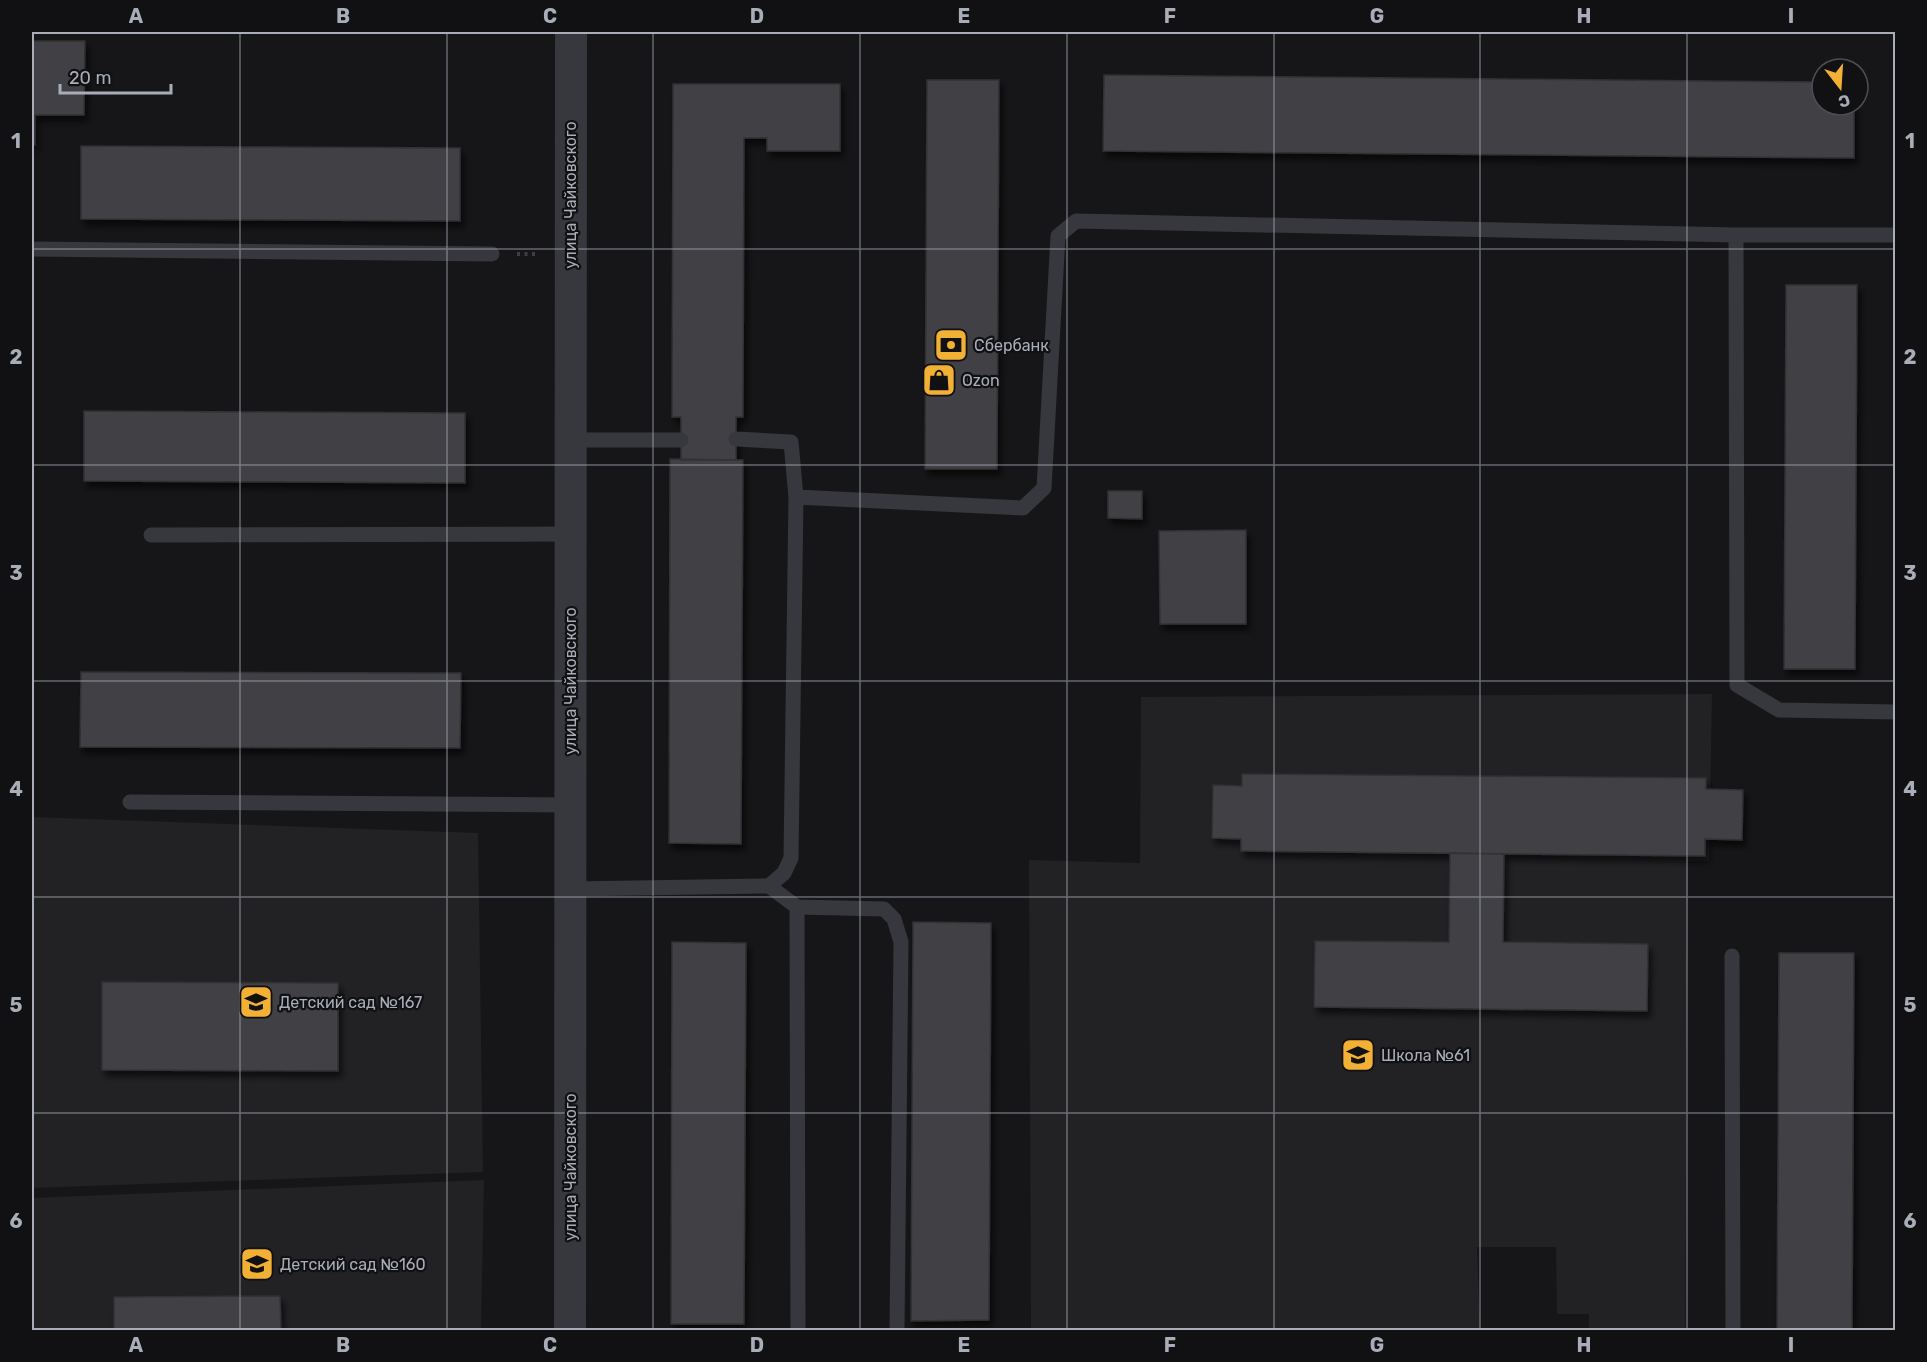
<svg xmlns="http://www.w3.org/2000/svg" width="1927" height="1362" viewBox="0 0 1927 1362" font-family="Rubik,sans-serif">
<defs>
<filter id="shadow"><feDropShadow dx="3.5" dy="6" stdDeviation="3" flood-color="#0009"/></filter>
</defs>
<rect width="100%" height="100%" fill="#161618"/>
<path fill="#222225" d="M1712,694L1709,861H1688L1685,1330H1589V1314H1557L1556,1247H1477L1480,1330H1031L1029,860L1140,863L1141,697Z
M32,817L478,833L483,1172L32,1188Z
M484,1180L481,1330H32V1198Z"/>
<path fill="#404145" stroke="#303034" stroke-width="1.5" filter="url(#shadow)" d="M32,41H85L84,115H35V145H32Z
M1104,75L1822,82V105H1854V158L1103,151Z
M927,80H999L997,469H925Z
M673,84H840V151H767V138H744L743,417H736V460H681V417H672Z
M81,146L460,148V221L81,219Z
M1786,285H1857L1855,669H1784Z
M84,411L465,413V483L84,481Z
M670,459L743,460L741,844L669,843Z
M1108,491H1142V519L1108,518Z
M1246,530V624H1160L1159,531Z
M81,672L461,673L460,748L80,747Z
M1242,774L1706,778V789L1743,790L1742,840L1705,839V856L1241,851V839L1212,838L1213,785L1242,786Z
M1450,853L1504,854L1503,942L1648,944L1647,1011L1314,1007L1315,941L1449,942Z
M913,922L991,923L989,1320L911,1321Z
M672,942L746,943L744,1324H671Z
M1779,953H1854L1852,1330H1777Z
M102,982L338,983V1071L102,1070Z
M280,1296L281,1330H347H90H114V1297Z"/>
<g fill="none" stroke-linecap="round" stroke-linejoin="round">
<path stroke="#3d3f44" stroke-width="4" stroke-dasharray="3 4.5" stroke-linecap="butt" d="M517,254H536"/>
<path stroke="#37383d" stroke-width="15" d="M1736,235L1737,685L1779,710L1896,712
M32,249L492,254
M736,439L791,442L796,497
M570,440H681
M151,535L570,534
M130,802L569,805
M769,886L797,907L798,1330
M570,889L769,886L784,873L791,858L796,497L1023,508L1044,488L1058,236L1076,221L1736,235H1896
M797,907L884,909L894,919L901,942L897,1330
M1732,956L1733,1330"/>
<path stroke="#37383d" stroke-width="32" d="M570,1330L571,32"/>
</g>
<path fill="none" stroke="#a8adb8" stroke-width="1.5" stroke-opacity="0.55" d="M240,32V1330M447,32V1330M653,32V1330M860,32V1330M1067,32V1330M1274,32V1330M1480,32V1330M1687,32V1330M32,249H1896M32,465H1896M32,681H1896M32,897H1896M32,1113H1896"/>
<defs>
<symbol id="bank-square" viewBox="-11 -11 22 22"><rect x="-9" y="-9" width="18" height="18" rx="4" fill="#f2b134" stroke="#111113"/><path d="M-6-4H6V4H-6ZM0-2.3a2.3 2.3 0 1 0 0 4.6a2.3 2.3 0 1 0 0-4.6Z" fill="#111"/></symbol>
<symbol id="shop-square" viewBox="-11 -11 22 22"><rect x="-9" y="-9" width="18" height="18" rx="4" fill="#f2b134" stroke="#111113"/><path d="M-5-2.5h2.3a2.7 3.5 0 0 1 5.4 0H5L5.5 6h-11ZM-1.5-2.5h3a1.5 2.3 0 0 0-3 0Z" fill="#111"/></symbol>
<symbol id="school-square" viewBox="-11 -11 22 22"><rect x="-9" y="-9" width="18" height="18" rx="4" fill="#f2b134" stroke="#111113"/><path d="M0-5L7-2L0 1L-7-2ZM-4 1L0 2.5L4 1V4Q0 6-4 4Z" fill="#111"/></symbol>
</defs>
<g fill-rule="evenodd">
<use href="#bank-square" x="932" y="326" width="38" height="38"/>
<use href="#shop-square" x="920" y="361" width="38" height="38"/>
<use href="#school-square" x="237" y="983" width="38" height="38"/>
<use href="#school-square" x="1339" y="1036" width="38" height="38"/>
<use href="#school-square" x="238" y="1245" width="38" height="38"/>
</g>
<g text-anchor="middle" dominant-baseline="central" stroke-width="4.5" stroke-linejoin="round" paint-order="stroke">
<g font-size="16" fill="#a8adb8" stroke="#111113">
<text transform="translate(570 195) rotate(-90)">улица Чайковского</text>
<text transform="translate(570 681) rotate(-90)">улица Чайковского</text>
<text transform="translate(570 1167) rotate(-90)">улица Чайковского</text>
</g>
<g font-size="16" fill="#a8adb8" stroke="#111113" text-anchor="start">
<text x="974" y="345">Сбербанк</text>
<text x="962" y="380">Ozon</text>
<text x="279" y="1002">Детский сад №167</text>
<text x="1381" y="1055">Школа №61</text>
<text x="280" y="1264">Детский сад №160</text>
</g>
</g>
<rect width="1927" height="1362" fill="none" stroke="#111113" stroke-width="66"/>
<g transform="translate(1840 87) rotate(163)"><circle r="28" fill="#111113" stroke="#4d4f55" stroke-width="1.5"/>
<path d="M0-4.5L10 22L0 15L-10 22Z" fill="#f2b134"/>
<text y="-9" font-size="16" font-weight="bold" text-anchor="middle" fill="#a8adb8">С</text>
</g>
<path d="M60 84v9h111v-9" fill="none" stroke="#a8adb8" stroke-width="3"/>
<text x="69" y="84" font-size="18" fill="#a8adb8" stroke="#111113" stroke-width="4.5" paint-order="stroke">20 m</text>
<rect x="33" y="33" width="1861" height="1296" fill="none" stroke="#a8adb8" stroke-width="2"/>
<g font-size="20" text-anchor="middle" font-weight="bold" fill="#a8adb8">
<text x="136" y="23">A</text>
<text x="343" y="23">B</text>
<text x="550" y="23">C</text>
<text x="757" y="23">D</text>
<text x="964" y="23">E</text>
<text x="1170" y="23">F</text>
<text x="1377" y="23">G</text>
<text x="1584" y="23">H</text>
<text x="1791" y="23">I</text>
<text x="16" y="148">1</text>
<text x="1910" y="148">1</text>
<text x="16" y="364">2</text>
<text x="1910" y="364">2</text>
<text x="16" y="580">3</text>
<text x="1910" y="580">3</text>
<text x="16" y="796">4</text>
<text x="1910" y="796">4</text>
<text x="16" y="1012">5</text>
<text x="1910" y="1012">5</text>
<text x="16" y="1228">6</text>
<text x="1910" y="1228">6</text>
<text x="136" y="1352">A</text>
<text x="343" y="1352">B</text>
<text x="550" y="1352">C</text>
<text x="757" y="1352">D</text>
<text x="964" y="1352">E</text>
<text x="1170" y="1352">F</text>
<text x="1377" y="1352">G</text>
<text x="1584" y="1352">H</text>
<text x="1791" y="1352">I</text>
</g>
</svg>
